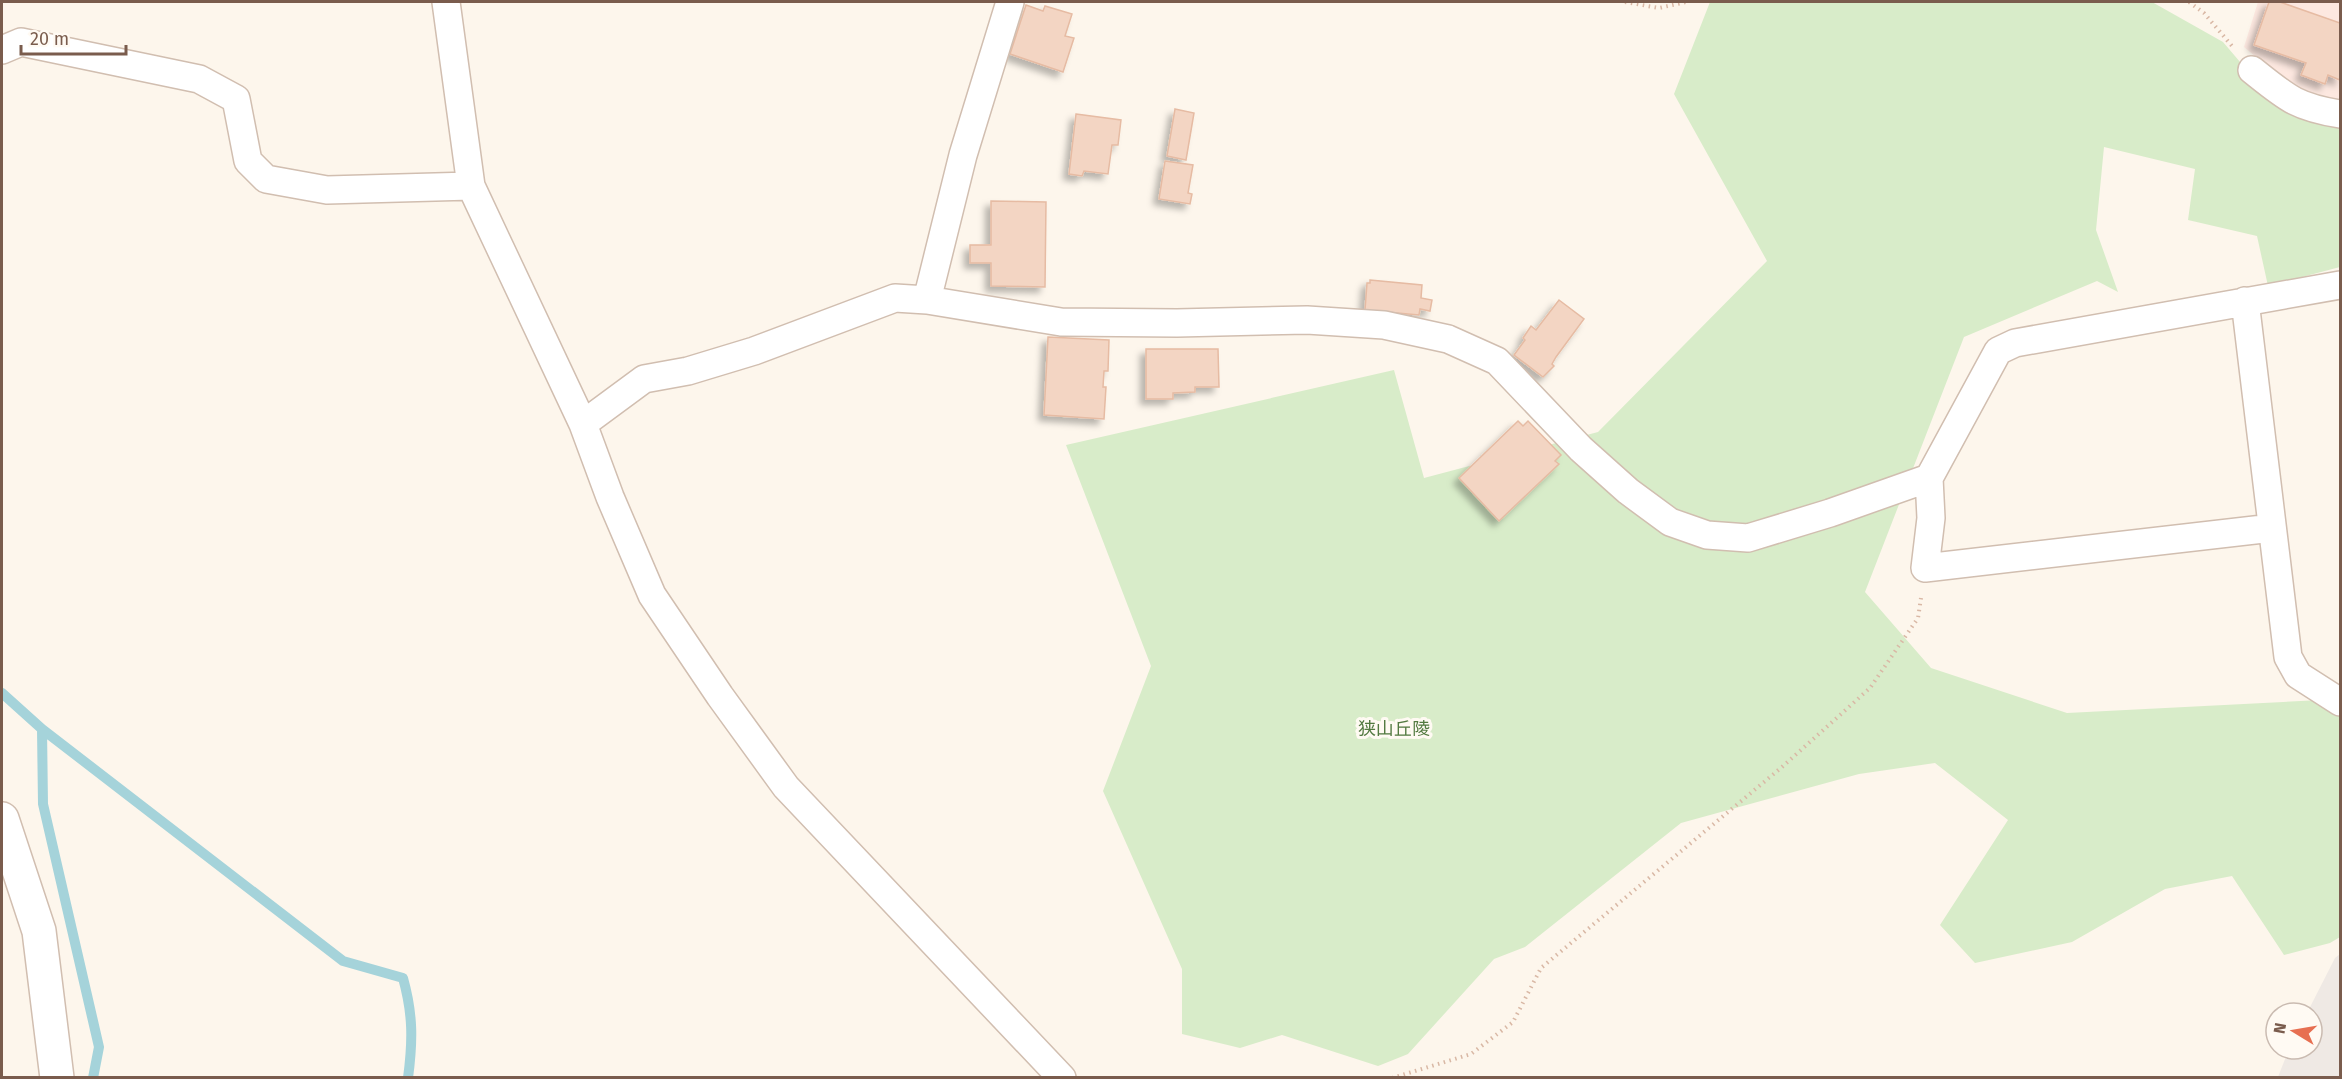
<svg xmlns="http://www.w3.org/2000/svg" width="2342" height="1079" viewBox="0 0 2342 1079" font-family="'Fira Sans','Noto Sans JP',sans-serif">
<defs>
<filter id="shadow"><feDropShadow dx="-5.5" dy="5.5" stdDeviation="3" flood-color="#0004"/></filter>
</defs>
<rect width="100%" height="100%" fill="#fdf6ec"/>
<path fill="#fde8e0" d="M2258,2H2340V104L2292,87L2244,47Z"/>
<path fill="#efe9e4" d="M2340,954V1077H2278L2289,1049H2312V1013H2307L2335,958Z"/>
<path fill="#d8ecc9" d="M1710,2H2152L2223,42L2281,110L2340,120V267L2268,286L2257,236L2188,220L2195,169L2104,147L2096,230L2118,292L2097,281L1964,337L1865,592L1931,668L2067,713L2340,699V937L2330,943L2284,955L2232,876L2165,889L2072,942L1975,963L1940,925L2008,820L1935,763L1859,774L1681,823L1525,947L1494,959L1408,1054L1378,1066L1282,1035L1240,1048L1182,1034V969L1103,791L1151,666L1066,445L1394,370L1424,478L1598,432L1767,261L1674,94Z"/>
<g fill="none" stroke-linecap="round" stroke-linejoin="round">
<path stroke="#a5d3da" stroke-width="10" d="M2,693L42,729L343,961L403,978C413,1014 413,1040 408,1078
M42,729L43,804L99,1047L93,1078"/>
</g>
<path fill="#f3d5c3" stroke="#e6bba3" stroke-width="1.5" filter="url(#shadow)" d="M2269,2H2280L2340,23V80L2328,75L2325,84L2301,75L2306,63L2254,45Z
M1026,5L1043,11L1045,6L1072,14L1065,36L1074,38L1063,72L1010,54Z
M1175,109L1194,113L1186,160L1167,156Z
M1076,114L1121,120L1118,145H1112L1108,174L1084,171L1082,176L1069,174Z
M1165,161L1193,165L1188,193L1192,194L1190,204L1159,199Z
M991,201L1046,202L1045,287L991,286V263H970V245H991Z
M1370,280L1422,285L1421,298L1432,300L1430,311L1420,309L1419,315L1365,310L1367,283H1370Z
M1559,300L1584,319L1556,357L1552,364L1554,366L1543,377L1514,355L1525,340L1523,338L1531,326L1536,330Z
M1048,337L1109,340L1108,371H1104L1103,387H1106L1104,419L1044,415Z
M1146,349H1218L1219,387H1195V392L1173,393V399H1146Z
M1518,421L1523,426L1528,421L1561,455L1555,461L1559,464L1499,521L1459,478Z"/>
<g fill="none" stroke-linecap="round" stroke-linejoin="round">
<defs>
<path id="minor" d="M446,2L471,186L583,424L610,497L652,595L720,696L786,787L1062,1078
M2,50L21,42L199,79L236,99L248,161L266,179L327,190L471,186
M2252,70C2287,98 2296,107 2340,114
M927,300L963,155L1010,2
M2245,301L2288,657L2298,675L2340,702
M583,424L644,379L688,371L754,351L895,298L927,300L1061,322L1177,323L1307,320L1384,325L1448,339L1497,361L1581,449L1628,491L1670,522L1707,535L1748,538L1830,513L1929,478L1998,351L2015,343L2340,285
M1929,478L1931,518L1925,568L2272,528"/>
<path id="tertiary" d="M2,819L39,931L57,1078"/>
</defs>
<use href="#minor" stroke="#d1beb0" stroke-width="30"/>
<use href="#tertiary" stroke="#d1beb0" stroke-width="36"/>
<path stroke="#d9b8a5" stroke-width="4" stroke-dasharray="1.5 4.5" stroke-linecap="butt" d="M1625,2L1659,8L1686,2
M2189,2L2204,13L2232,46
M1392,1078L1471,1054L1513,1022L1541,968L1782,767L1870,688L1918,618L1921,598"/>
<use href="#minor" stroke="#fff" stroke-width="27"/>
<use href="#tertiary" stroke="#fff" stroke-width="33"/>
</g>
<g text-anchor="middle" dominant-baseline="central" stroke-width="6" stroke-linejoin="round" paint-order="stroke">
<g font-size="18" fill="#537a41" stroke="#fffaf3">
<text x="1394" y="729">狭山丘陵</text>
</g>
</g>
<rect width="2342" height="1079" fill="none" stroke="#7a5c4d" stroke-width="6"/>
<g transform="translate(2294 1031) rotate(281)"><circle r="28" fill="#fffaf3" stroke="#cabbb1" stroke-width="1.5"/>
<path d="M0-4.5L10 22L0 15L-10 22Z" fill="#e76f51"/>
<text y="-9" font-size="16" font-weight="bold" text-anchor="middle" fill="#7a5c4d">N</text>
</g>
<path d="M21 45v9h105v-9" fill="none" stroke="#7a5c4d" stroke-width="3"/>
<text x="30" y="45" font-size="18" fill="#7a5c4d" stroke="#fffaf3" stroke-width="4.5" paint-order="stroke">20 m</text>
</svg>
